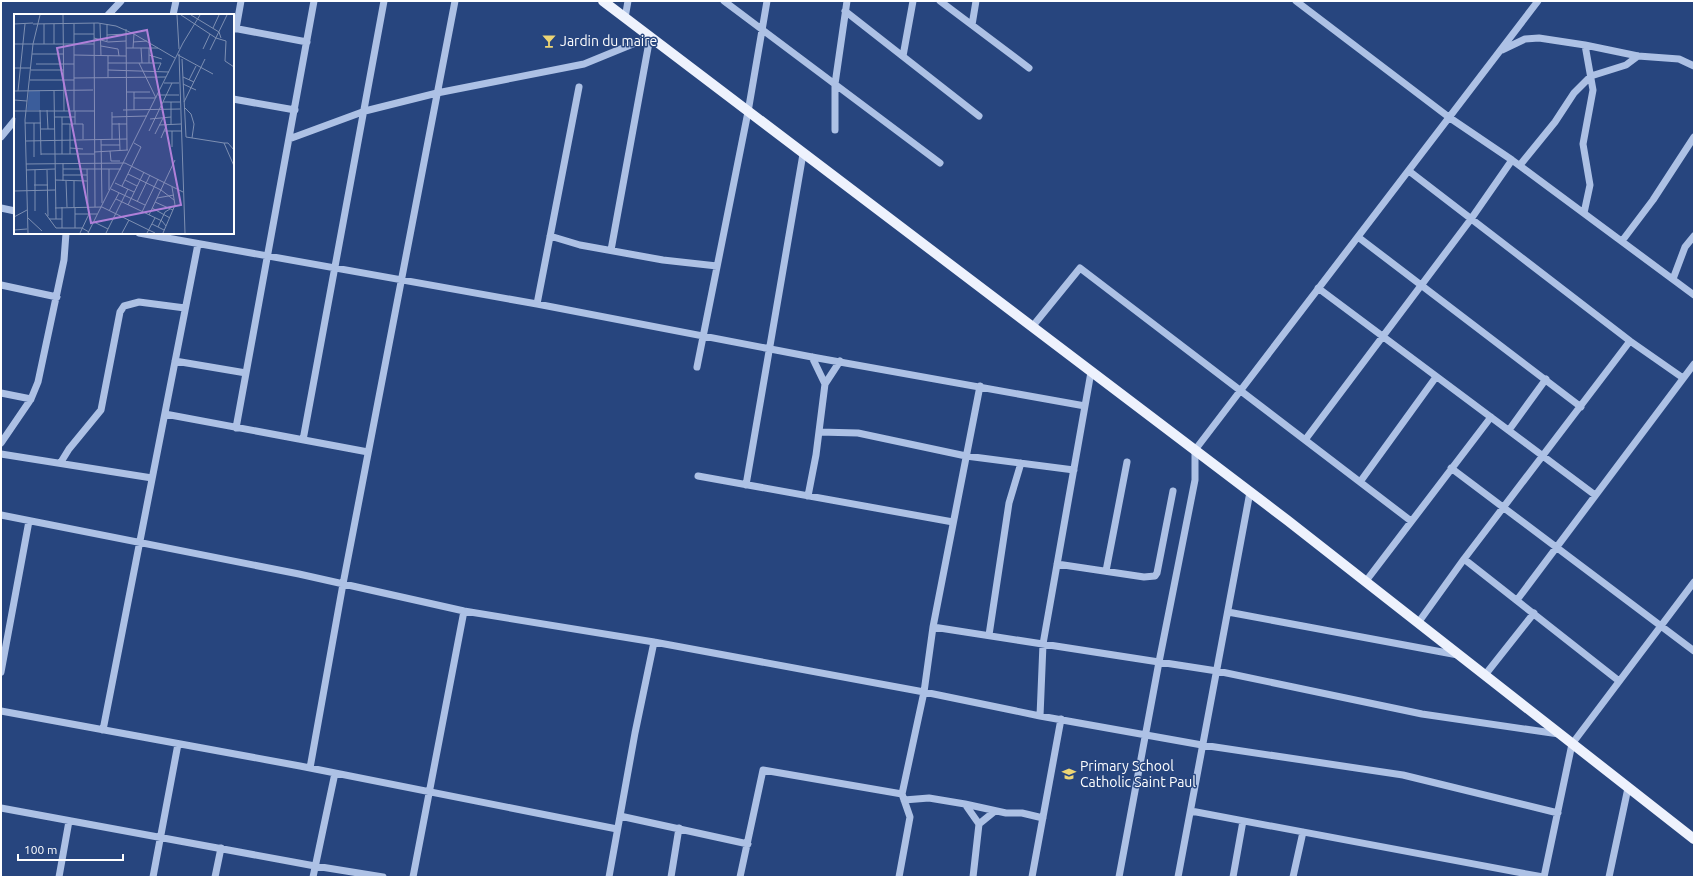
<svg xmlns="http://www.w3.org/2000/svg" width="1695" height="878" viewBox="0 0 1695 878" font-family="Ubuntu,sans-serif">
<rect width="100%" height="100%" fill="#27457e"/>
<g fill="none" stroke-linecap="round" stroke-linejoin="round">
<path stroke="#adc1e5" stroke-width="7" d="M724,1L940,163
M940,1L1029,68
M1296,1L1450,118L1512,160L1694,295
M845,11L979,116
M108,15L121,1
M173,15L176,1
M625,18L628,1
M972,25L976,1
M233,28L307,42
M236,29L241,1
M1502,50L1525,39L1539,38L1585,45L1638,56L1679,59L1694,66
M903,56L913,1
M233,99L295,110
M835,130V84L847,1
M1,137L15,120
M289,139L365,111L437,93L584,64L650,37
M1520,165L1555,122L1574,93L1591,76L1626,65L1638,56
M1409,171L1630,341L1683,378
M1,208L15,211
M1584,213L1590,185L1583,144L1593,90L1585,45
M139,233L537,304L812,357L1085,406
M550,236L580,245L663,260L717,266
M1358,237L1581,407
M1622,241L1653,200L1694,137
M611,250L650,37
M1673,279L1685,247L1694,236
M1,285L57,297
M1318,288L1595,495
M537,304L579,87
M1032,327L1080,268L1411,521
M812,357L825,384
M175,361L246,373
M697,367L748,112L767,1
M1,393L31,399
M165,414L368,452
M236,428L314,1
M1509,430L1546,379
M819,432L858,433L966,456L1074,470
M303,440L384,1
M1305,440L1471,219L1512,160
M1,443L31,399L38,382L64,260L66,233
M1,454L152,478
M61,462L69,449L101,410L120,312L124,306L139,302L185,308
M1451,468L1694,651
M698,476L953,522
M1360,482L1436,377
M746,485L803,154
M808,496L816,455L825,384L840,361
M1,515L299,574L464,611L654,642L924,692L1040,716L1202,745L1403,775L1558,813
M1464,559L1619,681
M1057,564L1144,577L1155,576L1157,573L1173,491
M1106,571L1127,462
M1366,581L1491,417
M1517,600L1694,364
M1228,612L1458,655
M1418,623L1464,559L1630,341
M933,627L1217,671L1422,714L1559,734
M989,635L1009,503L1021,463
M1,672L29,521
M1485,675L1534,613
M1,711L300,766L617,829
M1040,716L1043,644L1091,372
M103,730L198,244
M310,768L343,584L455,1
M904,800L929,798L965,804L979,824L973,877
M965,804L1006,813H1022L1043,818
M1,808L315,866L383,877
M1191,811L1543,877
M620,816L748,844
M979,824L995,811
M59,877L69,821
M153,877L178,744
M215,877L221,848
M313,877L335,773
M413,877L464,611
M609,877L635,733L654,642
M671,877L679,828
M740,877L763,770L902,794
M899,877L910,817L902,794L924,692L933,627L980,386
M1032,877L1061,719
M1119,877L1159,662L1195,480V450L1538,1
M1178,877L1250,492
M1233,877L1243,821
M1293,877L1303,832
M1544,877L1572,744L1694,582
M1609,877L1628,788"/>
<path stroke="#eef2fd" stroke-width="10" d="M603,1L1287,520L1694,839"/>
</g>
<defs>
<symbol id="bar-bare" viewBox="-9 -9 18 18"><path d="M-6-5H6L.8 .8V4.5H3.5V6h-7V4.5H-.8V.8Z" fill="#edd574" stroke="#27457e" stroke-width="2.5" paint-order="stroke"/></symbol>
<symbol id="school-bare" viewBox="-9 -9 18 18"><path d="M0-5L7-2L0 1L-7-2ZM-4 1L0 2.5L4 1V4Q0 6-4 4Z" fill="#edd574" stroke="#27457e" stroke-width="2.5" paint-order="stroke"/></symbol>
</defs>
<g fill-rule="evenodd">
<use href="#bar-bare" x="539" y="31" width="20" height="20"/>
<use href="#school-bare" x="1059" y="764" width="20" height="20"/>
</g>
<g text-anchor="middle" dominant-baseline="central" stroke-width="3" stroke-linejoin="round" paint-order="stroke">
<g font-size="14" fill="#fff" stroke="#27457e" text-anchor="start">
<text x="560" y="41">Jardin du maire</text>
<text x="1080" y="766">Primary School<tspan x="1080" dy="16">Catholic Saint Paul</tspan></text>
</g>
</g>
<g transform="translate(14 14)">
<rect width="220" height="220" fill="#27457e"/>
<path d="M15,77H26V96H13Z" fill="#3b5d9b"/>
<path fill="none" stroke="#7d8fb2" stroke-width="1" d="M49,1L50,97M163,1L165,35M167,1L202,24L212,27L211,47L220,53M177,1L205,18L207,24M80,9L81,193M0,10L19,9M19,10L84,9L102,12L120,20L161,44M30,10V30M60,10V97M86,10L87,42M199,14L205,1M112,15L113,136M60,20H80M93,21L112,20M80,24L94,28L112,27M93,27V10M119,28L133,27M0,30H80M40,30V10M87,32L104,35L105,42M112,34H144M119,34L120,20M127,34L128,49M135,34V49M189,35L196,20M196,36L213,1M18,40H50M165,40L171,219M60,41L112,42M135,41L148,45M164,41L199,60M94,42V63M168,45L172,123L210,129L220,152M94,49H147L144,56M125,49L142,84M22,50H60M0,54H16M17,56H50M94,56L155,58M169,63L180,68M60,64L152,63M16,66H60M175,66L182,52M150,69H165M169,70L182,76M0,77L79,76M4,77L11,10M40,77L42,205M113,78H136M120,78V96M144,81H165M120,84H141M0,86L13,87M149,88H166M157,88V110M170,88L191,45M171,94L177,100L180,110L178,124M26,96L27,141M33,96L34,115M109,96L166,95M0,97H80M98,98V125M40,103H61M48,103V140M98,103L133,102M136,105L157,103M11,109H27M20,109V143M105,109L106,136M48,110H69V125M56,110V140M61,110V97M98,110H113M145,111L167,110M27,115H41M135,117L158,69M150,117H168M158,117V133M0,119L1,104M141,120L149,104M147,124L153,110M87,125L88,189M12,127L113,125M210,129H214L220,136M87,131H106M56,134L69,135M96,137L97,147H106M80,138L114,136M27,140H80M49,149V167M12,150L111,149L169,178M49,155H107M73,155L74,193M95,155V176M12,156L41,155M21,156V197M33,156L34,202M114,160L147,176M49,161H73M41,166L73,167M111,166L123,172M52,167L53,193M60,167V193M101,169L120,178M20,171H34M108,172L127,133L120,129M97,175L131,191M147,176L160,186M0,177L41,176M143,184L160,181M102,185L148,207L152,212M123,188L136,161M141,188L159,196M114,191L130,158M48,193V214M61,193V214M41,194L88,193L141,219M138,194L156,204M95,197L105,179M128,198L144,165M31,199L42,214H68L75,218M61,200H83M135,201L161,146M0,203L13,196M14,204L28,217M35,205H48M80,208L94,215M138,210L150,216M144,213L151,198L156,195M0,216L13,215M14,219L11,106L19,30L26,1M66,219L75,200M74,219L169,29L186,1M92,219L114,175M108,219L115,206M133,219L141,204M149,219L161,191L158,173"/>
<path fill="#b080d9" fill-opacity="0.15" stroke="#b080d9" stroke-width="2" d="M133,16L167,191L77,209L43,34Z"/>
<rect width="220" height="220" fill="none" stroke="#fff" stroke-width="2"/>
</g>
<rect width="1695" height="878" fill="none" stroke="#ffffff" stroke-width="4"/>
<path d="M18 854v6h105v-6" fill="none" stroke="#ffffff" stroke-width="2"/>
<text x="24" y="854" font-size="12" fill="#ffffff" stroke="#27457e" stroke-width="3" paint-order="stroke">100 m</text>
</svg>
